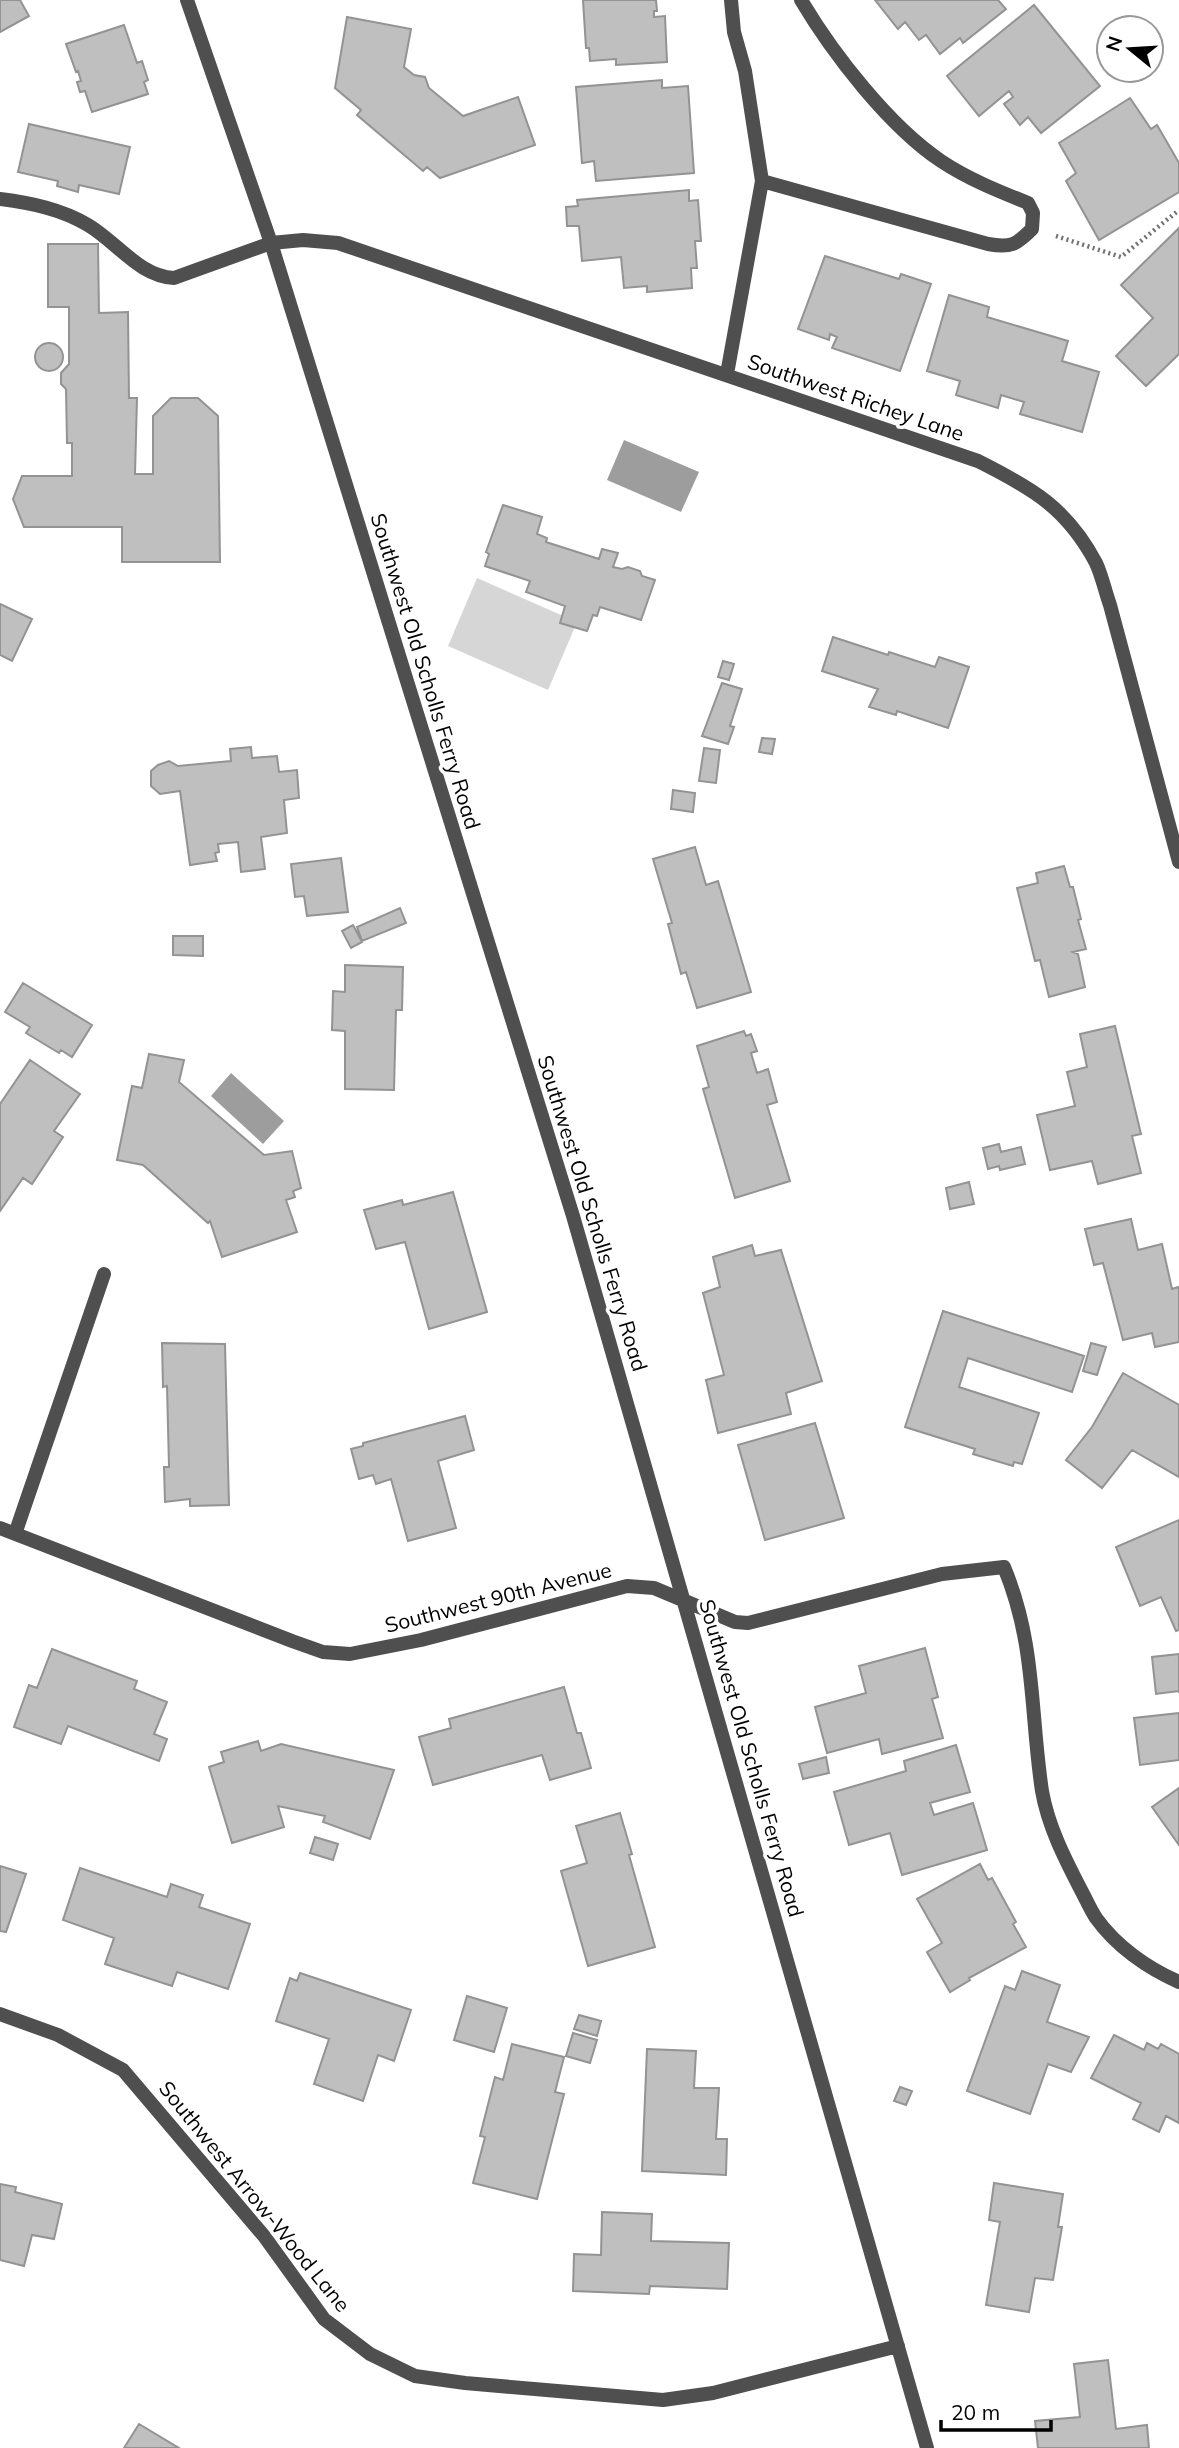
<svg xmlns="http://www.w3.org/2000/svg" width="1179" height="2448" viewBox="0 0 1179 2448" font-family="Mulish,sans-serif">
<rect width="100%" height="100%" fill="#fff"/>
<path fill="#d6d6d6" d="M477,578L577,622L548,690L448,646Z"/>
<path fill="#9d9d9d" d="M624,440L699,472L681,512L607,480Z
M231,1073L284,1121L263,1144L211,1096Z"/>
<path fill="#bfbfbf" stroke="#939393" stroke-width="2" d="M0,0H20L29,16L0,32Z
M583,0H656L657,11H654V17L665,16L667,62L616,65V59L590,61L589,48H586Z
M875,0H998L1006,9L963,43L960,38L940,54L926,35L919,40L905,22L898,29Z
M1034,5L1100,86L1041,133L1028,117L1020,125L1004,104L1013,97L1009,91L979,116L947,76Z
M347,17L411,29L404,67L414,75L425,77L429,88L463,116L518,97L535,145L440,178L427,167L423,171L357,115L361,110L335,88Z
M124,25L137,63L142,61L148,80L144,82L148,94L92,112L85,91L80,92L77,82L81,81L78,71L76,72L66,44Z
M662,80V88L688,86L694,173L596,181L594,161L582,163L576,87Z
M1130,98L1151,129L1157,125L1179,163V192L1099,240L1066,181L1076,173L1059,143Z
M29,124L130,147L119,194L79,185L78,192L57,186L58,181L18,172Z
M689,190V201L698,200L701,241H695L697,268H691L692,288L647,292V286L624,288L621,257L582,261L579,226H567L566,207L578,206L577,200Z
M1179,228V354L1146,386L1116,356L1153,318L1121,285Z
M48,244H98L99,313L128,312L129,398H137L135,474H153V416L171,398H198L218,416L220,562H122V527H24L13,499L22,476H72V443H67L66,389L61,384V373L69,364V307H48Z
M825,256L899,279L901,274L931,284L900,371L832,348L837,337L830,334L829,340L798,329Z
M949,295L989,307L987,317L1068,341L1062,361L1099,372L1082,432L1020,414L1024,402L1001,395L998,408L956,395L960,381L927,371Z
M35 357a14 14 0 1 1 28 0a14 14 0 1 1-28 0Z
M503,505L542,517L537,534L547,538L546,542L599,559L602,549L618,553L613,567L622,569L628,567L640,571L642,576L655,580L641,620L600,607L597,616L593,615L587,631L560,623L565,606L526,592L530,581L485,566L489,554L486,552Z
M0,604L32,619L12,661L0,655Z
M833,637L888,655L889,652L935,667L939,657L969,667L948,728L897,711L896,715L869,707L878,689L822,671Z
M723,661L734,664L729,680L718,677Z
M722,683L742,689L730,726L734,727L728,744L702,736Z
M762,738L775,739L772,754L759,752Z
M251,747L252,758L277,756L279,772L297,770L299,798L284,800L287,833L261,837L265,869L241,872L238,842L218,844L219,852L215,853L217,861L190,865L180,791L160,794L151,786V771L158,765L169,761L178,766L231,761L230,749Z
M704,748L720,750L716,783L699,781Z
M673,790L695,793L693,812L671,809Z
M695,847L706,885L718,881L751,992L697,1008L686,972L681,974L668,924L672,923L653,859Z
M341,858L348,912L307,916L304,896L295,897L291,864Z
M1064,866L1070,887H1073L1081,919L1078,920L1086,949L1073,952L1078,954L1085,987L1049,997L1040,960L1035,961L1017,888L1038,883L1036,873Z
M400,908L406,923L362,941L357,927Z
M353,925L362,942L351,948L342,931Z
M173,936H203V956L173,955Z
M345,965L403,967L402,1010H396L394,1090L345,1089V1031L332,1030L333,991L345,992Z
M23,983L92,1025L72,1057L61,1050L59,1053L26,1033L30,1027L5,1012Z
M1115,1026L1141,1134L1132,1136L1141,1173L1098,1184L1092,1161L1050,1170L1037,1115L1075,1106L1067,1072L1087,1067L1080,1034Z
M744,1031L746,1036L751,1034L757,1051L751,1053L757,1073L768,1069L777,1102L767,1105L790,1181L735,1198L703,1089L709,1087L697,1046Z
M149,1054L184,1060L179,1082L264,1155L292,1151L301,1188L293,1191L295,1197L286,1200L297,1232L222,1257L210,1221L208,1223L143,1165L117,1160L132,1086L142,1088Z
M30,1060L80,1094L54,1131L63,1137L32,1184L23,1178L0,1211V1104Z
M999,1144L1001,1152L1021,1147L1025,1164L1000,1170L999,1166L988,1169L983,1148Z
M969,1182L974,1204L950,1209L946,1188Z
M453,1192L487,1312L429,1329L405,1242L376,1249L364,1210L402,1200L403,1205Z
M1131,1219L1138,1250L1162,1244L1172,1289L1178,1287L1179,1290V1342L1155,1347L1152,1333L1123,1340L1103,1263L1094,1265L1085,1229Z
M752,1245L755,1256L781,1250L822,1381L786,1393L791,1414L718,1433L706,1380L724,1375L703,1293L720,1287L713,1257Z
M943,1311L1084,1356L1072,1392L968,1358L959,1387L1039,1413L1022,1464L1014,1462L1013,1466L973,1454L975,1449L905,1427Z
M162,1343L225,1344L229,1505L190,1506V1499L165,1502L164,1467H169L167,1386L163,1387Z
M1091,1343L1106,1347L1097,1375L1083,1371Z
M1123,1373L1179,1405V1477L1132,1450L1102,1488L1066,1460L1092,1427Z
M465,1416L474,1450L438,1461L456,1528L408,1541L391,1479L376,1484L373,1475L359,1479L351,1449L363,1446V1443Z
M815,1423L844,1518L765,1540L738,1445Z
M1179,1520V1630L1176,1631L1161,1597L1140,1606L1116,1547Z
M925,1648L938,1697L932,1699L943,1738L882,1754L879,1739L827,1753L815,1707L866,1693L859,1666Z
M52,1649L137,1681L134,1689L167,1702L154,1734L167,1739L159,1761L68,1726L61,1744L14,1727L29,1685L37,1688Z
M1179,1654V1693V1691L1156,1694L1152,1657Z
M564,1687L577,1733H581L591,1768L550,1780L542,1755L433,1785L419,1737L451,1728L449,1719Z
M1179,1713V1760L1140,1765L1134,1718Z
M258,1741L261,1751L281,1744L394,1770L370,1839L323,1822L325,1816L278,1806L284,1827L232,1843L209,1767L224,1762L221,1752Z
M956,1745L970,1792L930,1803L934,1815L973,1803L987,1850L902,1875L890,1833L849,1845L834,1792L906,1771L904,1761Z
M826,1757L829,1773L803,1779L799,1764Z
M1179,1788V1845L1152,1807Z
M620,1813L632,1854L629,1855L655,1947L588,1966L561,1871L587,1863L576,1826Z
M315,1837L338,1844L333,1860L310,1853Z
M980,1864L988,1880L992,1878L1016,1922L1013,1924L1026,1947L969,1978L970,1980L950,1992L927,1952L942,1943L917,1899Z
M0,1866L26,1874L6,1932L0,1931Z
M80,1868L167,1897L171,1884L203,1895L199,1907L250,1924L228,1989L177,1972L172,1986L105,1964L114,1938L63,1920Z
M1022,1971L1060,1985L1047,2022L1089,2037L1071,2072L1048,2064L1030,2114L967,2091L1005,1986L1015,1990Z
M300,1973L411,2010L394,2061L378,2055L363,2101L314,2084L329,2039L276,2021L290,1978L297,1981Z
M467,1996L507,2008L494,2052L454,2040Z
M579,2015L601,2021L597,2036L574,2029Z
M573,2033L597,2040L590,2063L566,2056Z
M1114,2035L1144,2050L1147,2043L1158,2049L1161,2044L1179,2054V2123L1166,2116L1159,2132L1133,2119L1141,2103L1091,2078Z
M512,2044L564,2057L555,2092L564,2094L537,2199L473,2183L485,2137L480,2136L495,2077L503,2080Z
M647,2049L696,2051L694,2088H719L716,2139H727L726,2175L642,2171Z
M900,2087L912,2091L906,2105L894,2101Z
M994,2183L1063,2194L1058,2227H1062L1053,2280L1035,2278L1029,2312L986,2305L1000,2222L989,2220Z
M0,2184L16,2187L15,2192L62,2204L54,2239L32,2235L24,2266L0,2260Z
M602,2212L652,2214L651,2241L729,2243L727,2289L650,2286L649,2294L573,2291L574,2254L601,2255Z
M1108,2360L1116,2429L1147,2425L1149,2448H1038L1035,2421L1080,2417L1074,2364Z
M139,2424L179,2448H124Z"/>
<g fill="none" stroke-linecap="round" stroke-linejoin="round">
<path stroke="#717171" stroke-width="4.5" stroke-dasharray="2 3.5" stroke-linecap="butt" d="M1056,236L1121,257L1179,210"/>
<path stroke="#4f4f4f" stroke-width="14" d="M0,199C31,203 61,209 88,225C118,243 139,276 174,278L271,243"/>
<path stroke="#4f4f4f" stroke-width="14" d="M187,0L271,243L573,1216L927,2448
M762,181L988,244C1011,248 1016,245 1032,229L1033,213L1028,203C998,191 968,179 941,161C889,126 833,54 801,0
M271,243L303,240L338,243L978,461C1032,488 1067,508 1096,563C1102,576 1105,591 1110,605L1179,862
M727,374L762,181L745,71L734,32L731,0
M0,1528L292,1641L323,1652L350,1654L421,1640L627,1586L654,1588L735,1622L748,1623L942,1574L1004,1567C1036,1644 1030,1712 1042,1791C1048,1826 1065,1859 1081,1890C1086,1899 1090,1909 1096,1918C1116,1946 1147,1968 1179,1982
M15,1534L104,1274
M0,2014L58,2035L123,2070L264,2236L324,2319L370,2354L415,2376L465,2383L663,2400L713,2393L898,2346"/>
</g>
<g text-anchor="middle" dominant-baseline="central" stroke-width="7" stroke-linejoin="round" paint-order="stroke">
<g font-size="21" fill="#000" stroke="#fff">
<text transform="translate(856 397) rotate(19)">Southwest Richey Lane</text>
<text transform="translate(426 671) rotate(73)">Southwest Old Scholls Ferry Road</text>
<text transform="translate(593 1213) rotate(73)">Southwest Old Scholls Ferry Road</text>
<text transform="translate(498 1597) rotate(-14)">Southwest 90th Avenue</text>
<text transform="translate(752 1758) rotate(74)">Southwest Old Scholls Ferry Road</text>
<text transform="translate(255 2196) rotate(51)">Southwest Arrow-Wood Lane</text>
</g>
</g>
<g transform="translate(1130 49) rotate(288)"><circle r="33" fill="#ffffff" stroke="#999999" stroke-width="2"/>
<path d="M0-5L12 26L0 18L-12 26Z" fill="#000000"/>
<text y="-10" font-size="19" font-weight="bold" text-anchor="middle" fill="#000000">N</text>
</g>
<path d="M941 2420v10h110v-10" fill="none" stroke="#000000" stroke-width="3.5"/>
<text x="951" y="2420" font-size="21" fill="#000000" stroke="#ffffff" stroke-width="5" paint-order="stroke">20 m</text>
</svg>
